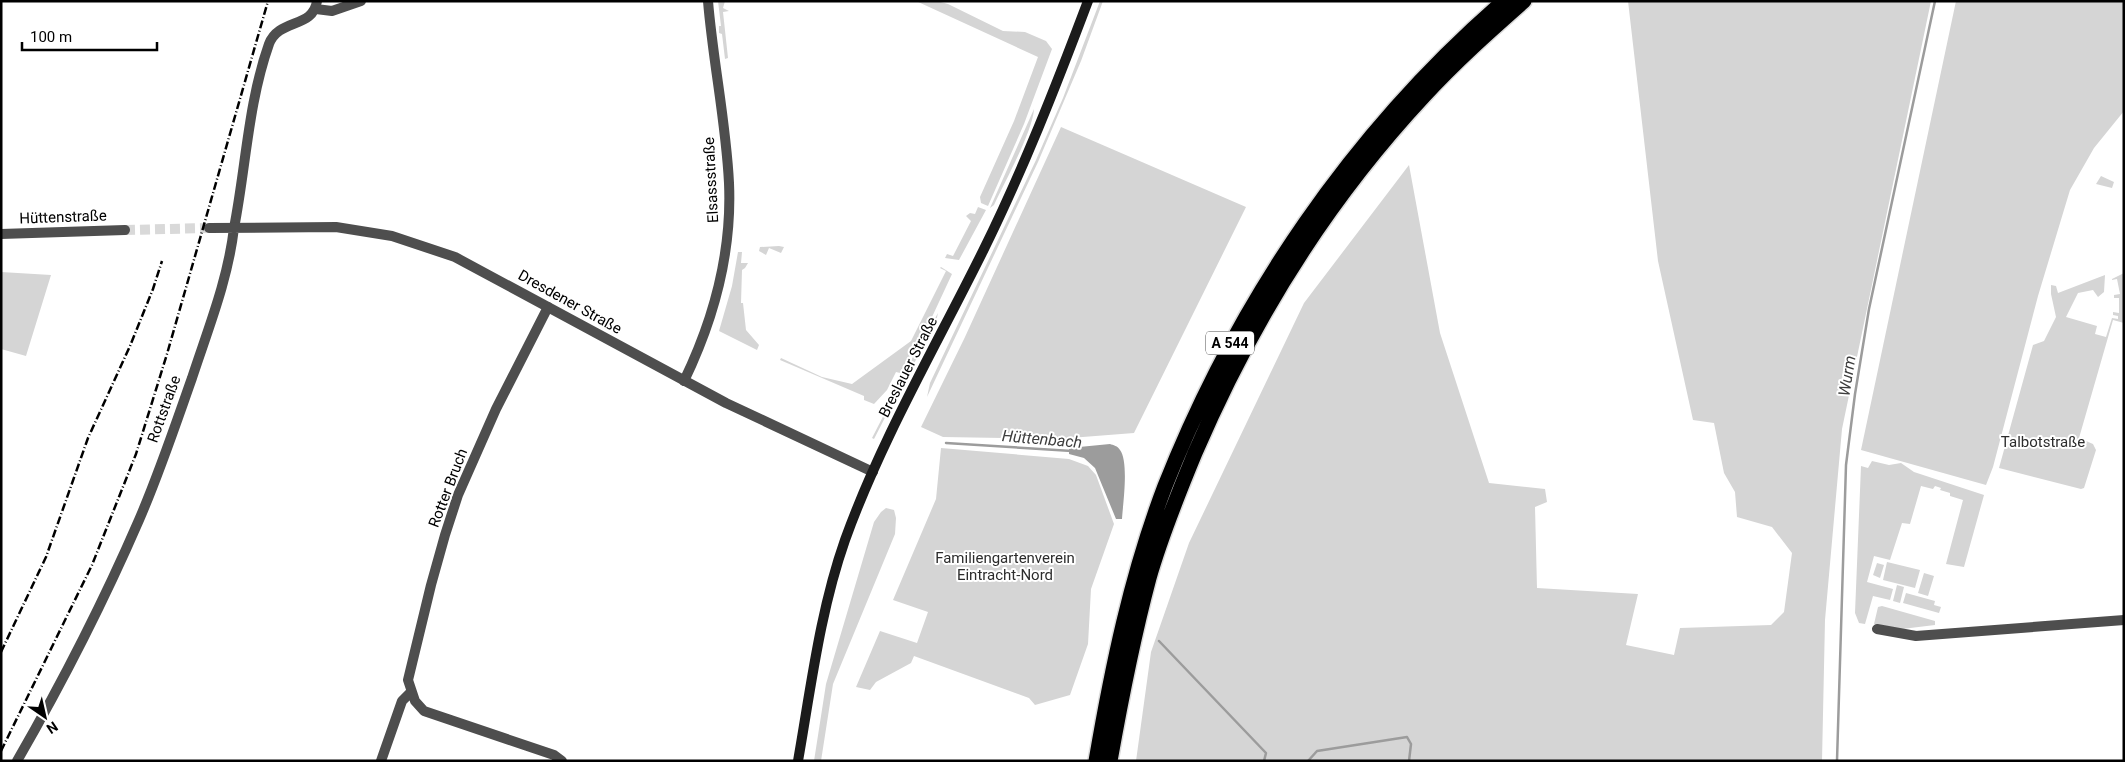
<svg xmlns="http://www.w3.org/2000/svg" width="2125" height="762" viewBox="0 0 2125 762" font-family="Roboto,sans-serif">
<rect width="100%" height="100%" fill="#fff"/>
<path fill="#d5d5d5" d="M718,1H725L723,8L729,11L723,12L728,58L725,59L722,34L719,33V26H721Z
M916,1H937L948,4L1003,31L1025,32L1046,41L1052,49L1024,124L988,206L981,203L980,197L1014,121L1038,57Z
M1100,1H1103L1081,61L1038,162L927,397L930,383L1036,160L1063,98Z
M1628,1H1931L1842,429L1825,620L1822,761H1136L1151,652L1189,543L1304,303L1409,165L1440,333L1489,483L1545,489L1547,502L1535,507L1537,588L1638,594L1626,645L1674,655L1680,628L1771,625L1784,612L1792,553L1772,527L1737,517L1735,492L1724,473L1714,423L1693,420L1658,261Z
M1956,1H2124V111L2094,148L2070,190L2038,296L1993,467L1986,485L1861,450Z
M1034,109C1033,131 1004,183 994,205L990,208Z
M1061,127L1246,207L1134,433L1057,439L943,437L921,427L965,337Z
M2101,176L2114,182L2112,188L2096,184Z
M978,207L986,210L959,260L945,258L947,254L953,256L971,221L966,216L970,213L975,214Z
M779,246L784,247L781,253L769,248L766,255L759,251L760,247Z
M738,252H742L741,263H748L745,268L742,270L741,303H743L746,330L759,345L757,350L719,331L732,286Z
M941,267L952,274L932,317L900,373L896,372L887,390L874,404L864,400V396L780,360L781,358L822,377L852,384L911,341L946,271L940,268Z
M1,272L51,275L26,356L1,349Z
M2124,273V323L2113,320L2079,438L2093,444L2096,450L2084,488L2081,489L1999,468L2033,345L2044,341L2056,317L2051,294V285L2056,286L2058,293L2105,275L2104,292L2098,297L2093,290L2078,293L2066,317L2097,326L2095,334L2106,337L2112,318L2118,319V316L2113,315V312L2119,313V298H2114V295L2120,294L2117,279L2112,280V279Z
M938,313L936,322L909,373L905,371Z
M891,401L893,402L874,439L872,438Z
M941,448L1069,459L1088,466L1096,475L1114,524L1091,589L1088,644L1070,695L1035,705L1029,698L914,656L911,663L876,682L870,690L856,687L880,631L917,643L928,612L893,600L936,499Z
M1872,461L1889,465L1901,463L1914,472L1984,495L1964,567L1946,564L1963,500L1950,496V493L1940,490L1941,488L1935,486L1933,489L1921,486L1910,524L1902,523L1890,560L1874,556L1867,582L1893,589L1890,600L1873,596L1865,624L1859,623L1855,613L1861,466L1868,468Z
M886,508L894,510L896,518L895,534L833,684L821,761H814L826,684L874,522L881,512Z
M1887,562L1920,570L1915,588L1883,580Z
M1877,563L1884,565L1880,578L1873,575Z
M1924,573L1934,576L1928,596L1918,593Z
M1897,585L1904,587L1900,603L1893,601Z
M1906,593L1935,601L1934,605L1941,607L1939,613L1903,603Z
M1882,606L1935,621V625L1902,629L1874,624L1878,607Z"/>
<path fill="#9c9c9c" d="M1110,444C1113,445 1118,446 1120,450C1129,462 1123,503 1122,519H1116L1095,468L1084,458L1069,454V448Z"/>
<g fill="none" stroke-linecap="round" stroke-linejoin="round">
<path stroke="#9c9c9c" stroke-width="2.5" d="M946,443L1072,451
M1159,641L1266,753L1264,761
M1308,761L1317,751L1407,737L1411,744L1409,761
M1837,761L1846,465L1855,394L1869,309L1935,1"/>
<path stroke="#d9d9d9" stroke-width="10" stroke-dasharray="10 5" stroke-linecap="butt" d="M125,230L209,228"/>
<defs>
<path id="motorway" d="M1096,761C1112,668 1131,575 1165,486C1238,301 1353,132 1504,1
M1110,761C1121,699 1133,638 1149,578C1161,536 1178,494 1195,453C1251,322 1327,200 1424,96C1455,62 1490,31 1524,1"/>
</defs>
<use href="#motorway" stroke="#dbdbdb" stroke-width="18"/>
<path stroke="#4e4e4e" stroke-width="10" d="M316,9L332,11L361,1
M234,228C246,167 248,103 269,44C279,18 313,29 317,1
M548,307L496,409L458,495L445,535L431,585L408,680L415,701L424,711L554,755L562,761
M684,381C714,319 732,251 729,183C726,122 713,62 708,1
M1877,629L1916,636L2124,620
M381,761L402,701L411,692"/>
<path stroke="#4e4e4e" stroke-width="10" d="M209,228L336,227L392,236L455,257L726,403L873,472
M1,234L125,230
M17,761C62,683 103,603 139,520C159,474 175,426 192,378C208,329 228,280 234,228"/>
<path stroke="#1b1b1b" stroke-width="10" d="M798,761C811,687 820,611 845,540C881,440 936,346 983,251C1023,170 1056,86 1088,1"/>
<use href="#motorway" stroke="#000" stroke-width="15"/>
<path stroke="#000" stroke-width="2.5" stroke-dasharray="8 2.5 1 2.5" stroke-linecap="butt" d="M1,652L46,557L88,438L130,346L153,289L162,261
M1,751L92,565L136,454L167,354L268,1"/>
</g>
<g text-anchor="middle" dominant-baseline="central" stroke-width="4" stroke-linejoin="round" paint-order="stroke">
<rect fill="#fff" stroke="#4c4c4c" stroke-width="1" x="1206" y="331.5" width="48" height="23" rx="4"/>
<g font-size="14" font-weight="bold" fill="#000">
<text x="1230" y="343">A 544</text>
</g>
<g font-size="15" fill="#000" stroke="#fff">
<text transform="translate(711 180) rotate(-93)">Elsassstraße</text>
<text transform="translate(63 217) rotate(-2)">Hüttenstraße</text>
<text transform="translate(570 302) rotate(29)">Dresdener Straße</text>
<text transform="translate(908 367) rotate(-63)">Breslauer Straße</text>
<text transform="translate(164 409) rotate(-70)">Rottstraße</text>
<text transform="translate(448 488) rotate(-69)">Rotter Bruch</text>
</g>
<g font-size="15" fill="#2c2c2c" stroke="#fff">
<text x="2043" y="442">Talbotstraße</text>
<text x="1005" y="558">Familiengartenverein<tspan x="1005" dy="17">Eintracht-Nord</tspan></text>
</g>
<g font-size="16" font-style="italic" fill="#3d3d3d" stroke="#fff">
<text transform="translate(1847 376) rotate(-81)">Wurm</text>
<text transform="translate(1042 439) rotate(5)">Hüttenbach</text>
</g>
</g>
<rect width="2125" height="762" fill="none" stroke="#000000" stroke-width="5"/>
<g transform="translate(45 717) rotate(146)" stroke="#ffffff" stroke-width="4" paint-order="stroke">
<path d="M0-4L9 19L0 12L-9 19Z" fill="#000000"/>
<text y="-8" font-size="14" font-weight="bold" text-anchor="middle" fill="#000000">N</text>
</g>
<path d="M22 42v8h135v-8" fill="none" stroke="#000000" stroke-width="2.5"/>
<text x="30" y="42" font-size="15" fill="#000000" stroke="#ffffff" stroke-width="4" paint-order="stroke">100 m</text>
</svg>
